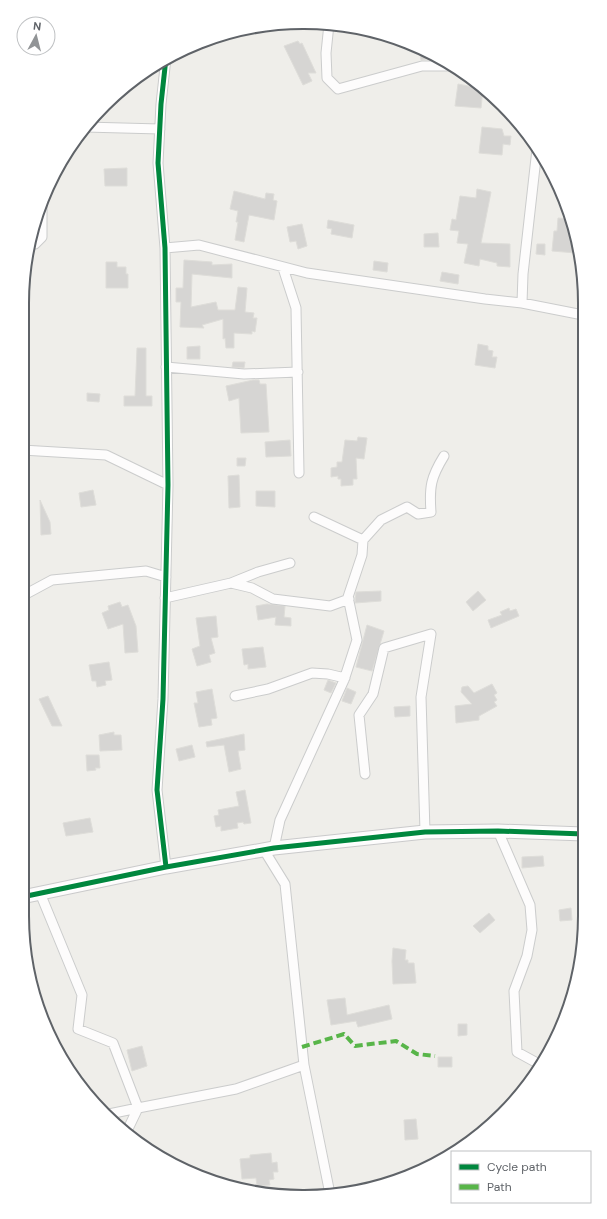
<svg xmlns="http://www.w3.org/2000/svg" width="607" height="1219" viewBox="0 0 607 1219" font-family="'DM Sans',sans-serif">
<rect width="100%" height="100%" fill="#efeeea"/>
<path fill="#d6d5d3" stroke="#deddd9" d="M298,41L300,44L302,43L316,73H308L312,81L303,85L284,46Z
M419,48L428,51L438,57L421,60Z
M458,84L483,89L481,108L455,106Z
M482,127L502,129L504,136H511L510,145L503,144L502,155L479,153Z
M127,168V186H105L104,169Z
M477,189L491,192L481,243L510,244V267L497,266V263L480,259L479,266L464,263L468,244L457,243L459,231L450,230L452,219L456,220L460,196L476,198Z
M234,191L265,199L266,193L274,194L273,200L277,201L274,220L249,215L244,242L235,240L238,222H236L238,211L230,209Z
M558,218L570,219L577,245L576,253L552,251L554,231H557Z
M328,220L354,225L352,238L331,234L332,229L327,228Z
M302,224L307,246L298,249L296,241L290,242L287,227Z
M438,233L439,247H424V234Z
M537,244H545V255L536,254Z
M184,260L212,262V265L232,264V278L192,274L191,307L216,302L218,310H235L238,287L247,288L245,312L254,313L253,318H257L255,332L252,331V334L234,333V348H226L225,338L223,339V319L202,325L204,328L180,327L181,302H176V288H183Z
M374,261L388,263L387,272L373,270Z
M106,262H117V267H126V274H128V288H106Z
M442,272L459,275L458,284L440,281Z
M478,344L488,346V350L493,351L492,357H497L495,368L475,365Z
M200,346V359H187V347Z
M137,348H146V396H152V406H124V396H135Z
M233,362H245L244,368L232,367Z
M253,380H259L260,384H266L269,432L241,433L239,398L229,401L226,386Z
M87,393L100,394L99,402L87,401Z
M358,437L367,438L364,459L356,458L357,479H353V485L341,486V479H338V476L331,477V468L337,467V462H342L345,440L357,441Z
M290,440L291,456L266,457L265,442Z
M237,458H246L245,466H237Z
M239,475L240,507L229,508L228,476Z
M93,490L96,505L81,507L79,493Z
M256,491H275V507L256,506Z
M40,500L50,522L51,534L41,535Z
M381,591V601L355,603L356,592Z
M478,591L486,600L473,611L466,602Z
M120,602L122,607L128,605L136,626L138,652L125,653L123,624L108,629L102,613L109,610L108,606Z
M267,604L285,606L284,617L291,618V626L275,625L276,617L258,620L256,606Z
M509,608L510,611L516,609L519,616L491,628L488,620L502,615L500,612Z
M216,616L218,637L211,638L215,653L209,655L211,662L197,666L192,649L200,646L196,618Z
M367,625L384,631L372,671L356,667Z
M263,647L266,667L248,669V664L244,665L242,649Z
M109,662L112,680L105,681L106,685L97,687L96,681H92L89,665Z
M328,680L336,683L331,693L324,690Z
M492,684L497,693L494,695L497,700L494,702L497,706L479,716V720L456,723L455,706L472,704L461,692L462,687L468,686L474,693Z
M347,688L356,692L351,704L342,701Z
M212,689L217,718L211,719L212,725L199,727L194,703H198L196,692Z
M48,696L62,726H52L39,699Z
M410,706V716L395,717L394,707Z
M114,732V735H121L122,750L100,751L99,735Z
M244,734L245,750L238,751L241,769L229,772L224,745L207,747L206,742Z
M192,745L195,757L179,761L176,749Z
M86,755H99L100,768H95L96,770L87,771Z
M245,790L251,823L244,824L243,822L237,823L238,828L221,831V826L216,827L214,816L219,815L218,810L239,806L236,792Z
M90,818L93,832L66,836L63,823Z
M543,856L544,866L522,868V857Z
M571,908L572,920L560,921L559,910Z
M489,913L495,920L480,933L473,926Z
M393,948L406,950L405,960H408V963H414L416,983L393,984L392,961Z
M345,998L347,1015L389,1005L392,1019L358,1027L356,1021L331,1025L327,1000Z
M458,1024H467V1035L458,1036Z
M142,1046L147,1066L132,1071L127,1050Z
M438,1057H452V1067H438Z
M416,1119L418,1139L405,1140L404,1120Z
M271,1153L272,1163L277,1162L278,1172H273L274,1179L269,1180L270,1185L257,1186L256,1178L242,1179L240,1159L250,1158V1155Z"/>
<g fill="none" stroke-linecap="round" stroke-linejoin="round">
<defs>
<path id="street" d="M329,24L326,53L327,78L338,89L422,66H453
M85,127L160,129
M35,244L42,237V202
M165,248L199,245L307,273L485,299L522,303L583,315
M283,268L296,308L299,473
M522,303L523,274L537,149
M166,367L244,374L298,372
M22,450L106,455L168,485
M363,540L381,520L407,507L418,514L431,512C429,487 431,477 444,456
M231,583L252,588L273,599L330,606L349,599
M26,594L52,580L146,571L166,577
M165,598L231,583L258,572L290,563
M235,696L268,689L312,673L328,674L345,678
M365,774L359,715L373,694L384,648L431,634L421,697L425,832
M498,831L530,905L532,930L527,956L514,991L517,1052L539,1064
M274,848L280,820L344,680L357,640L348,597L362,555L363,540L314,517
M264,850L285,884L304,1065L330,1194
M166,867L157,790L163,699L168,485L165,248L158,163L161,104L166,58
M40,893L82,995L78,1029L113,1043L138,1108L109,1114
M127,1131L138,1108L236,1089L304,1065"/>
<path id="secondary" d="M22,897L166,867L274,848L425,832L498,831L584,834"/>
</defs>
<use href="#street" stroke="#cbcccc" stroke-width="11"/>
<use href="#secondary" stroke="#cacacb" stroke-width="15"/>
<use href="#street" stroke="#fdfcfc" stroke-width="9"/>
<use href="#secondary" stroke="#fdfcfc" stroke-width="13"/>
<path stroke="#58b549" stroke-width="4" stroke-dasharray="8 4" stroke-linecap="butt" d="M302,1047L344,1034L355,1046L396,1041L417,1054L435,1056"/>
<defs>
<path id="cycleway" d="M166,867L157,790L163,699L168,485L165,248L158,163L161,104L166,58
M22,897L166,867L274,848L425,832L498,831L584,834"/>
</defs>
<use href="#cycleway" stroke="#fff" stroke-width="8"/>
<use href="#cycleway" stroke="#00873e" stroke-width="5"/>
</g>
<path d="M0 0H607V1219H0ZM303 29H304A274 274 0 0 1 578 303V916A274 274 0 0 1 304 1190H303A274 274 0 0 1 29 916V303A274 274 0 0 1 303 29Z" fill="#fff" fill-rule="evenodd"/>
<path fill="none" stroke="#5f6368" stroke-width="2" d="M303 29H304A274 274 0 0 1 578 303V916A274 274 0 0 1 304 1190H303A274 274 0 0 1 29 916V303A274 274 0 0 1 303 29Z"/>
<rect x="451" y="1151" width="140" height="52" fill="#ffffff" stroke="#bfc1c3"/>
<rect x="459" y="1164" width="20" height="6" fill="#00873e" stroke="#bfc1c3"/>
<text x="487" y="1171" font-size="12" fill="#5f6368">Cycle path</text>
<rect x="459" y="1184" width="20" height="6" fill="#58b549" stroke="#bfc1c3"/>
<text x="487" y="1191" font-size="12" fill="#5f6368">Path</text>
<g transform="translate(36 36) rotate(7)"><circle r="19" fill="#ffffff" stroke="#bfc1c3"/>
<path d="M0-3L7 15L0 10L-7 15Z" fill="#919496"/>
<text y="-6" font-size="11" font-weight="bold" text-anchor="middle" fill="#5f6368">N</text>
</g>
</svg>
